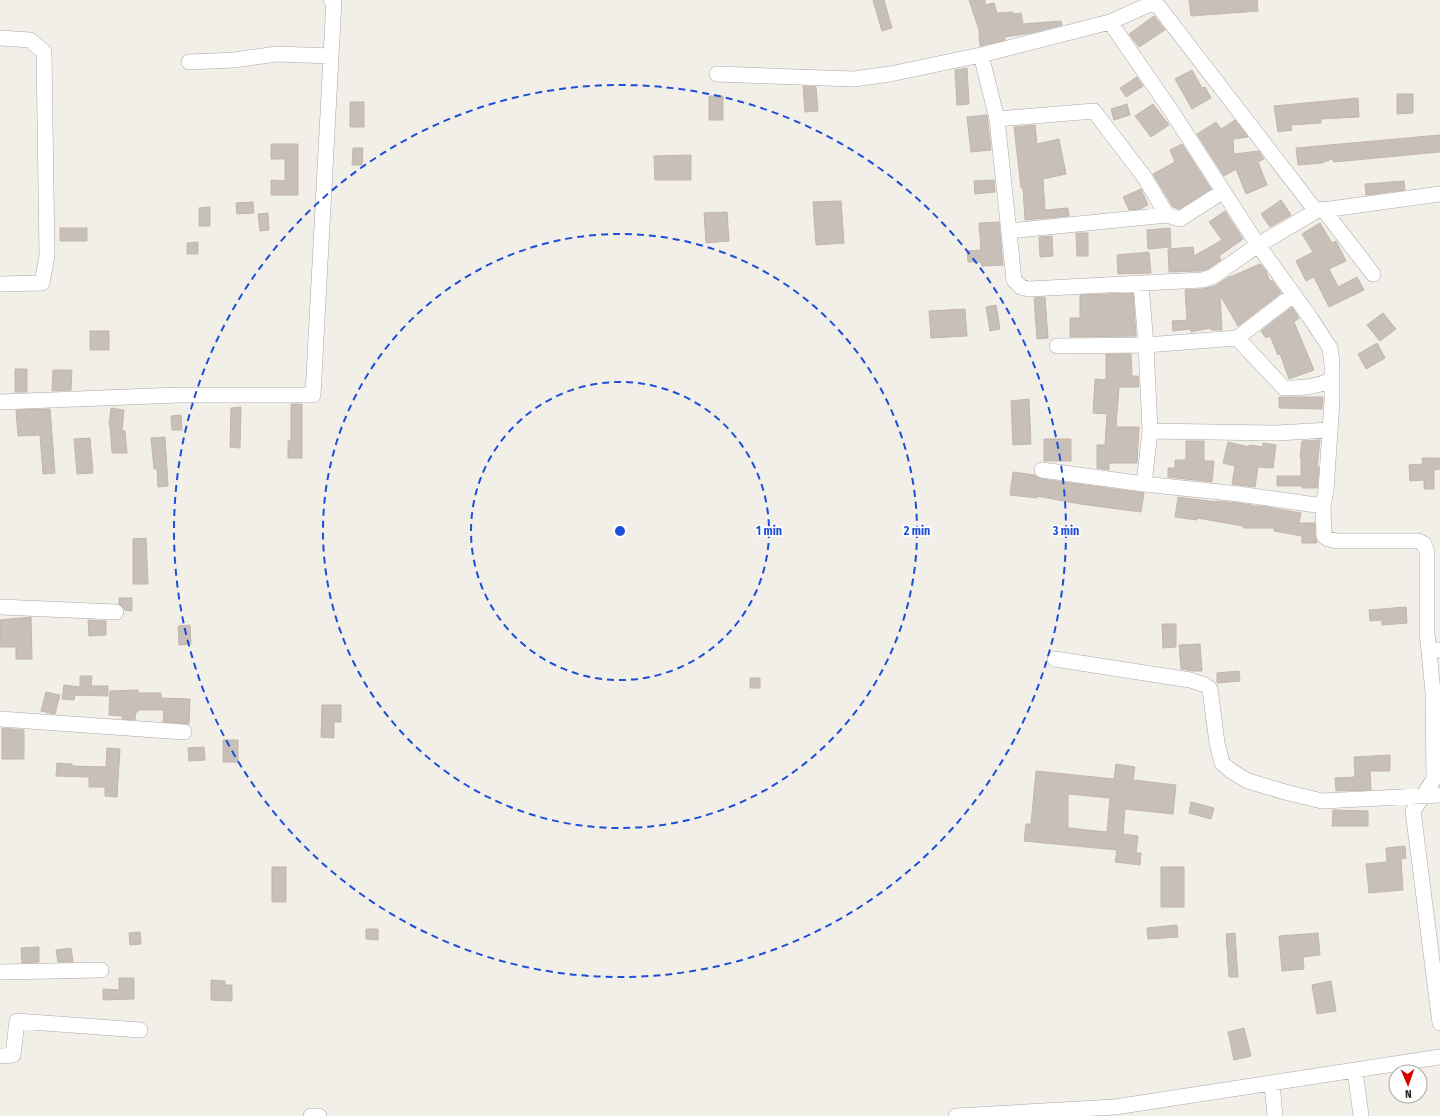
<svg xmlns="http://www.w3.org/2000/svg" width="1440" height="1116" viewBox="0 0 1440 1116" font-family="'Fira Sans Condensed',sans-serif">
<rect width="100%" height="100%" fill="#f2efe9"/>
<path fill="#c7bfb8" stroke="#c4b6ab" fill-rule="evenodd" d="M873,0H884L892,28L882,31Z
M969,0H985V5L994,3L997,13L1013,12V14L1021,13L1023,24L1061,21L1062,25L1031,33L1005,37V40L980,46L979,30Z
M1189,0H1257L1258,11L1191,16Z
M1154,16L1165,30L1139,47L1129,34Z
M967,68L969,104L957,105L955,70Z
M1192,70L1202,88L1205,87L1211,98L1192,109L1175,79Z
M1137,77L1143,86L1126,97L1120,88Z
M803,86L816,87L818,111L805,112Z
M1397,94H1413V113L1397,114Z
M709,96H723V120H709Z
M1358,98L1359,117L1321,119V123L1291,125L1292,130L1278,132L1274,106Z
M350,102H364V127H350Z
M1127,104L1130,115L1114,120L1111,109Z
M1153,104L1169,125L1151,137L1135,116Z
M987,115L991,150L971,152L967,117Z
M1235,120L1248,137L1233,139L1234,154L1259,151L1264,159L1258,162L1267,185L1246,194L1236,169L1224,176L1197,134L1216,122L1221,129Z
M1035,125L1037,144L1059,139L1066,174L1043,179L1045,210L1068,208L1069,216L1025,220L1023,188H1021L1014,127Z
M1440,135V152L1334,162L1332,159L1322,163L1298,165L1296,148Z
M271,144H298V195H271V180L285,181V159H271Z
M1182,144L1211,189L1179,209L1173,207L1153,174L1175,162L1170,150Z
M353,148H363L362,165H352Z
M691,155V180H655L654,156Z
M994,180L995,192L975,194L974,181Z
M1404,181L1405,190L1366,195L1365,184Z
M1141,189L1148,205L1140,209L1129,210L1123,197Z
M1281,200L1291,215L1270,227L1261,214Z
M841,201L844,243L816,245L813,202Z
M253,202L254,213L237,214L236,203Z
M210,207V226H199V208Z
M1225,211L1243,239L1219,256L1221,260L1208,269L1200,271L1169,272L1168,249L1193,247L1194,256L1222,240L1209,222Z
M727,212L729,241L706,243L704,213Z
M268,213L269,230L260,231L258,214Z
M999,222L1003,265L982,266L981,262H968L967,251L981,250L979,223Z
M1320,223L1332,243L1336,241L1346,261L1329,269L1338,287L1357,277L1364,290L1329,307L1314,277L1306,281L1296,261L1313,252L1302,234Z
M60,228H87V241H60Z
M1170,228L1171,247L1148,249L1147,230Z
M1076,233H1088V256H1077Z
M1052,236L1053,256L1040,257L1039,237Z
M198,242V254H187V243Z
M1149,252L1151,273L1118,274L1117,255Z
M1260,264L1266,271L1270,282L1272,280L1281,293L1238,326L1220,295L1222,330H1211L1210,328L1191,332V329L1173,331L1172,321L1187,320L1185,290L1203,289L1215,286L1230,276V277Z
M1133,293L1136,336L1070,337V318H1080V295Z
M1045,297L1048,338L1037,339L1034,298Z
M996,305L1000,329L990,331L986,307Z
M1292,307L1299,318L1294,322L1314,370L1289,379L1280,354L1278,355L1270,336L1266,338L1261,331Z
M965,309L967,336L931,338L929,311Z
M1383,313L1396,329L1380,341L1367,325Z
M90,331H109V350H90Z
M1377,343L1385,358L1366,369L1358,354Z
M1106,354H1131L1132,376H1138L1139,387H1119L1116,427H1139L1137,463H1109V470L1097,468V445H1105L1107,414L1093,413L1095,379L1106,380Z
M15,369H27V392H15Z
M53,370H72L71,390L52,391Z
M1279,397H1323L1322,409L1279,408Z
M1029,399L1031,444L1013,445L1011,401Z
M291,404H302V458H288V441L291,440Z
M241,407L240,448L230,447L231,408Z
M111,408L124,410L122,431H125L127,453H112L110,425H109Z
M50,409L55,473L43,474L40,435L18,436L16,410Z
M181,415L182,430H172L171,416Z
M165,437L168,486L158,487L157,469H154L151,438Z
M90,438L93,473L77,474L74,439Z
M1044,439H1071V461H1044Z
M1320,440L1317,467H1319L1317,488H1302V486H1277V476H1301V458L1300,457L1302,441Z
M1186,441H1204V461H1214L1212,482L1168,477V468H1175V460H1186Z
M1228,442L1249,447V445L1263,447V443L1276,445L1273,468L1258,467L1255,487L1232,484L1235,466L1223,463Z
M1422,458H1440V469L1434,470V489H1424V480L1410,481L1409,465L1423,464Z
M1013,472L1035,475L1041,479L1144,493L1141,512L1080,504L1037,496V498L1010,495Z
M1178,497L1216,502L1217,501L1238,503L1252,505V506H1261L1301,513L1299,523H1315V536L1317,543H1302V536L1274,531V528H1243V526L1197,518V520L1175,517Z
M146,538L148,584H133V539Z
M119,598H132V611L125,610L124,608L119,604Z
M1406,607L1407,623L1382,625V620L1370,621L1369,610Z
M31,617L32,659H16V647H0V620Z
M88,620L106,621V635L89,636Z
M1162,624H1176V647L1163,648Z
M190,625L191,644L179,645L178,626Z
M1200,644L1202,671H1193L1181,669L1179,645Z
M1239,671L1240,681L1217,683V673Z
M80,676H92L91,686H108V696L75,695L74,700L62,699L64,685L80,687Z
M750,678H760V688H750Z
M138,690V693H161V698L190,699L189,724L163,722L164,710H138V712H136L135,720L122,719L123,716L109,715L110,691Z
M46,692L60,695L55,714L41,711Z
M322,705H341V722H334V738L321,737Z
M2,728L24,730V759H2Z
M223,740H238V762H223Z
M204,747L205,760L189,761L188,748Z
M107,748L120,749L117,797L105,796V787H89V777L56,776L57,763L72,764V766L106,767Z
M1390,755V771H1370L1371,790L1336,791L1335,778L1355,777L1354,757Z
M1116,764L1135,767L1133,780L1176,785L1173,814L1125,809L1123,834L1138,836L1136,853H1141L1140,865L1115,862L1117,850L1024,841L1026,824H1031L1036,771L1114,779ZM1068,794L1110,798L1107,832L1068,828Z
M1191,802L1214,808L1211,819L1189,813Z
M1333,810L1368,811V826H1332Z
M1405,846L1406,858L1401,859L1403,890L1369,893L1366,864L1387,862L1386,848Z
M272,867H286V902H272Z
M1161,867H1184V907H1161Z
M1177,925L1178,937L1148,939L1147,928Z
M366,929H378V940L366,939Z
M140,932L141,944L130,945L129,933Z
M1235,933L1238,977H1229L1226,934Z
M1318,933L1320,955L1303,957L1304,969L1282,971L1279,936Z
M39,947V962L22,963L21,948Z
M71,948L73,962H58L56,950Z
M119,978H134V999L103,1000V989L119,990Z
M211,980L225,981V985H232V1001L211,1000Z
M1331,981L1336,1011L1317,1014L1312,985Z
M1244,1028L1251,1056L1234,1060L1228,1032Z"/>
<g fill="none" stroke-linecap="round" stroke-linejoin="round">
<defs>
<path id="street" d="M1110,22L1170,109L1258,245L1309,316L1330,348L1332,364V401L1326,490L1323,506L1324,536L1328,539L1337,541H1418L1424,544L1427,552V634L1429,651
M0,38L30,40L44,52L47,256L42,283L0,284
M189,62L234,60L277,54L331,56
M717,74L854,79L890,74L981,55
M997,119L1094,111L1145,178L1167,215
M1323,209L1373,274
M1316,211L1155,2L1110,22L981,55L997,119L1014,280L1021,287L1029,289L1202,280L1212,277L1258,245L1316,211L1440,194
M1009,231L1167,215L1180,219L1222,192
M1141,284L1146,345L1150,431L1144,484
M1237,338L1284,388C1301,388 1316,387 1332,380
M1057,346L1146,345L1237,338L1293,295
M0,402L178,395H313L334,0H331
M1150,431L1277,433L1330,430
M1042,470L1144,484L1239,494L1323,506
M0,607L116,612
M1440,650L1429,651L1433,692L1434,779L1413,811L1440,1023
M1055,659L1190,680L1205,685L1210,689L1217,743L1222,763L1231,771L1248,781L1285,792L1322,801L1440,795
M0,719L184,732
M0,972L101,970
M0,1056L13,1055L17,1021L140,1030
M1355,1070L1361,1116
M1272,1083L1275,1116
M311,1116H319
M956,1116L1115,1107L1440,1057"/>
</defs>
<use href="#street" stroke="#a9a9a9" stroke-width="16"/>
<use href="#street" stroke="#fff" stroke-width="15"/>
</g>
<g fill="none" stroke="#1d4ed8" stroke-width="2" stroke-dasharray="7 5">
<circle cx="620" cy="531" r="149"/>
<circle cx="620" cy="531" r="297"/>
<circle cx="620" cy="531" r="446"/>
</g>
<circle cx="620" cy="531" r="6" fill="#1d4ed8" stroke="#fff" stroke-width="2"/>
<g font-size="12" text-anchor="middle" font-weight="bold" fill="#1d4ed8" stroke="#fff" stroke-width="3.5" stroke-linejoin="round" paint-order="stroke">
<text x="769" y="535">1 min</text>
<text x="917" y="535">2 min</text>
<text x="1066" y="535">3 min</text>
</g>
<g transform="translate(1408 1084) rotate(178)"><circle r="19" fill="#ffffff" stroke="#a7a7a7"/>
<path d="M0-3L7 15L0 10L-7 15Z" fill="#d40000"/>
<text y="-6" font-size="11" font-weight="bold" text-anchor="middle" fill="#222222">N</text>
</g>
</svg>
